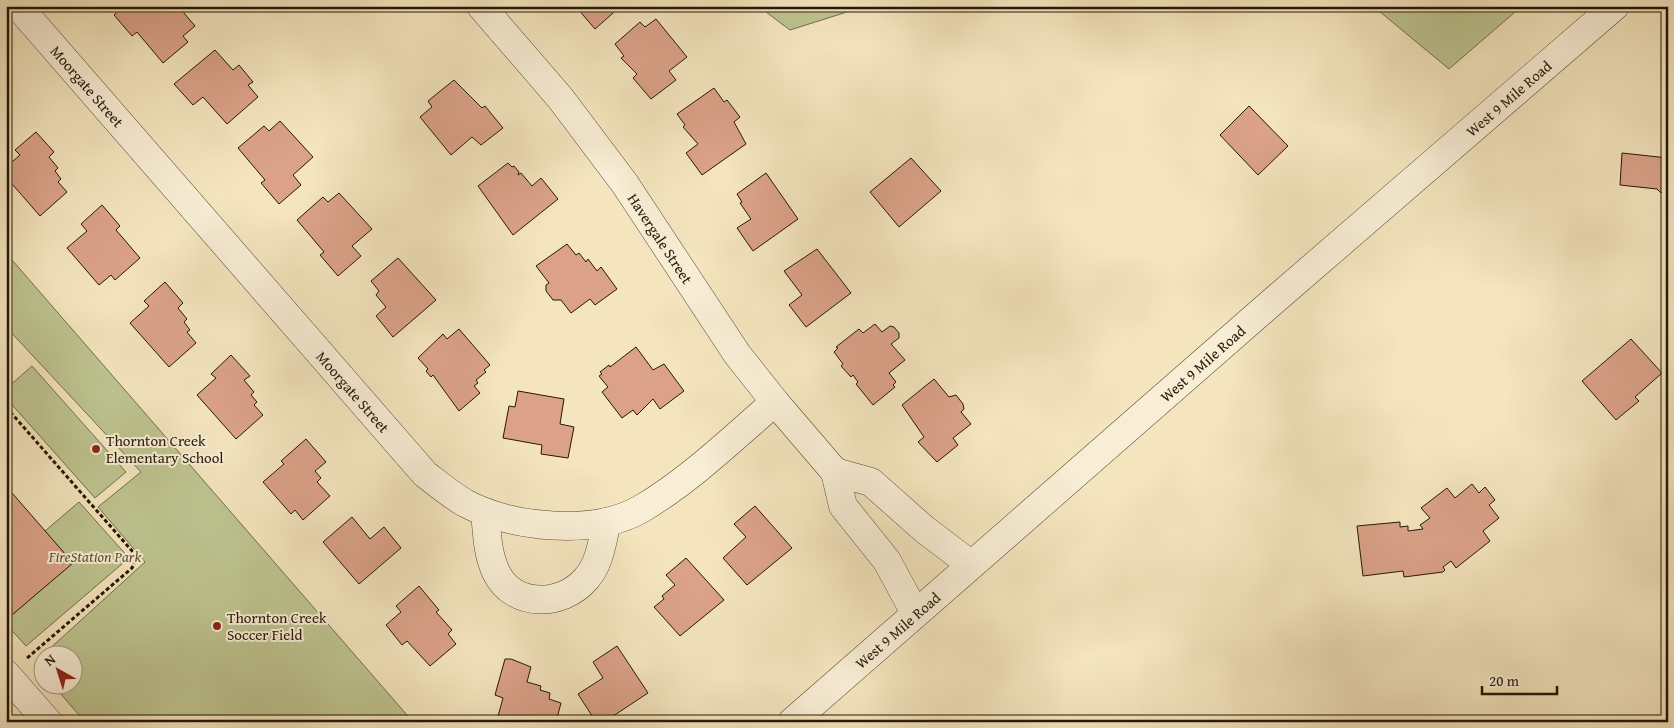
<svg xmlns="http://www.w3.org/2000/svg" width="1674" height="728" viewBox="0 0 1674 728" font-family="'Gentium Book Plus',serif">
<rect width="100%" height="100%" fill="#f4e5be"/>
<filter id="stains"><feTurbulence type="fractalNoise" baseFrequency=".004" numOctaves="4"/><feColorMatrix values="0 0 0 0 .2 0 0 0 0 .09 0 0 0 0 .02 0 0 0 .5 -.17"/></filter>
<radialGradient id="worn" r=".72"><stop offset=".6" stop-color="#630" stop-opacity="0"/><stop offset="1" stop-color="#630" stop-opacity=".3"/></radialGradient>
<path fill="#bec490" stroke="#716e4c" d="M758,6H866L790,30Z
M1373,6H1522L1449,69Z
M6,253L413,722H85L54,686H72V656H42V671L35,662L145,562L98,507L141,472L6,327Z
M32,366L126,472L95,498L6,398V389Z
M79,502L129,558L26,646L6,624V620L72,563L45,531Z"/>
<path fill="#dba289" stroke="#241707" d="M124,6H178L195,26L183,36L188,42L163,63L137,32L132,36L114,15Z
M579,6H621L595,29L577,8Z
M656,19L687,57L669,71L676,80L651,99L633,78L637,74L621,58L624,56L615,44L640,22L645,27Z
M215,50L233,70L239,65L253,82L248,85L258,97L227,124L203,97L193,105L174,84Z
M454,80L482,108L485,106L503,128L481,145L472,137L451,155L420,117L432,107L428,101Z
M714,88L724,102L727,100L740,117L734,122L746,144L702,175L686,153L698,144L683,127L685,125L677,114Z
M1249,106L1288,146L1258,175L1220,135Z
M280,121L313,157L293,175L301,185L279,204L261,183L265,180L238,148L264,126L269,131Z
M36,132L54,152L49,157L58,168L55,171L61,179L58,182L67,192L40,216L6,177V167L20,155L15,150Z
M1622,153L1668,158V187L1661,193L1657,189L1620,185Z
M911,158L941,191L899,227L870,192Z
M508,163L512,167L514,166L519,172L518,175L521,173L532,186L541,178L558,199L513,235L478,186Z
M766,173L798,219L753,251L737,228L751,219L740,203L742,202L737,194Z
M339,193L372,229L352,246L361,256L338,276L320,255L324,252L297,220L323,197L328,202Z
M102,205L120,226L116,230L140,258L115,280L111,275L99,285L67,248L87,231L81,224Z
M567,244L576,255L579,253L586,262L588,259L597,271L601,267L617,289L595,305L590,299L571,313L561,300H553L546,291V285L549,283L536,266Z
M817,249L851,293L806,327L789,305L802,295L784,271Z
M398,258L436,300L393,337L376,316L386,307L376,295L379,291L371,281Z
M165,282L183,303L178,308L187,319L184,322L190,330L187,332L196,343L169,367L130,323L149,306L144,301Z
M875,324L882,332L890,326L894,327L899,333V338L891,344L905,360L889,373L896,382L893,385L895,387L873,405L856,384L858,382L853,375L851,377L841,366L843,364L834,352L838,348L836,347L859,329L863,333Z
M459,329L490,365L484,370L486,372L476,380L478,383L474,386L480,393L459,411L433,375L431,377L426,371L428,369L418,358L443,334L447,339Z
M1631,339L1662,373L1635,397L1639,401L1616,420L1582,381Z
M636,347L653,370L664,364L684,391L660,409L653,399L637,415L633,410L622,418L602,392L608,387L599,376L602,374L600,372L609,365L610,367Z
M231,355L250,376L244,380L254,392L251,395L257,402L254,405L263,415L236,439L197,395L216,378L211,374Z
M934,379L949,397L956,395L963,404L964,409L961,412L971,424L953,438L958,445L937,462L918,442L924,437L902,405Z
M518,391L564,399L560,424L574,427L568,458L541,454L542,445L503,438L509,406L515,407Z
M306,439L326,462L315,471L321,478L317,482L330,496L303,520L295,510L291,514L263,482L284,464L281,461Z
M1472,484L1479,493L1485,487L1495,500L1489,505L1499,518L1483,531L1490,541L1456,568L1451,561L1443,567L1445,570L1443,572L1404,577L1403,571L1363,576L1357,526L1400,522V527L1408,526V531L1423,529L1420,525L1430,518L1421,508L1447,488L1455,498Z
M6,486L73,563L6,620Z
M755,506L792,548L747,585L723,558L746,537L734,524Z
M352,517L370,539L384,527L401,548L359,584L323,542Z
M686,558L724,600L680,636L654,607L664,599L662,596L675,585L666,575Z
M419,586L439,610L436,612L452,630L448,634L456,644L430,666L407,641L402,645L386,625L401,612L396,606Z
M617,646L648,693L604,722H596L578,694L603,678L593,662Z
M505,659H511L531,667L527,682L541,686L540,690L550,693L549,699L561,703L556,722L497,720L503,698L495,695Z"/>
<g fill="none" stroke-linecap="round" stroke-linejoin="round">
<defs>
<g id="minor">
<path id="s1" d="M18,6L425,474C438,484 451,495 465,503C512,528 594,536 641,509C690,480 732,439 775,402"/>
<path id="s2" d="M481,6L561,99L625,184L737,354L775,402L835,472L843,506L887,561L915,613"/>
<path d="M835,472L871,482L924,529L970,564"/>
<path d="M485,512C487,532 487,553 496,572C513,608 562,607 586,579C600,564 602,541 607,522"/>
<path d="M6,674L48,722"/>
<path id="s3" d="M792,722L1278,297L1615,6"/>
</g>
</defs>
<use href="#minor" stroke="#584a35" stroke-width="29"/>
<path stroke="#241707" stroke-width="3" stroke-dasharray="4 2.5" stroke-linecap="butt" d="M6,407L133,552L136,560L132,568L26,659
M6,643L12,649"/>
<use href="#minor" stroke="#f8eed5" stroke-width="28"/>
</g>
<g fill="#8f2418" stroke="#f8eed5" stroke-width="2">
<circle cx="96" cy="449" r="5"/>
<circle cx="217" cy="626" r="5"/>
</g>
<g text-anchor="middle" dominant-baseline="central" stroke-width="4" stroke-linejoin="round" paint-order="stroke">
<g font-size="15" fill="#241707" stroke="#f8eed5">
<text stroke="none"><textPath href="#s1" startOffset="106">Moorgate Street</textPath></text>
<text stroke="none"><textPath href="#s3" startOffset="950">West 9 Mile Road</textPath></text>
<text stroke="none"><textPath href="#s2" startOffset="294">Havergale Street</textPath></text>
<text stroke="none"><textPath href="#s3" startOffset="545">West 9 Mile Road</textPath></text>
<text stroke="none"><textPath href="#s1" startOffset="511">Moorgate Street</textPath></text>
<text stroke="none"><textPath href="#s3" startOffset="140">West 9 Mile Road</textPath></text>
</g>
<g font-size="15" fill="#241707" stroke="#f8eed5" text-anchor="start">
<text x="106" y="440">Thornton Creek<tspan x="106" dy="17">Elementary School</tspan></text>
<text x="227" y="617">Thornton Creek<tspan x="227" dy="17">Soccer Field</tspan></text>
</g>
<g font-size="15" font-style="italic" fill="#5a5437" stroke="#f8eed5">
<text x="95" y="556">FireStation Park</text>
</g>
</g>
<rect width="1674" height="728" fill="none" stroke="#f4e5be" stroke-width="25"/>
<rect x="8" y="8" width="1659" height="713" fill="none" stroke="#241707" stroke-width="2.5"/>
<rect x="12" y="12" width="1649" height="703" fill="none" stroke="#241707"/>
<g transform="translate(58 670) rotate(321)"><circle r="24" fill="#f8eed5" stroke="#a39883"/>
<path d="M0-4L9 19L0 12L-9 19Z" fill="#8f2418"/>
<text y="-8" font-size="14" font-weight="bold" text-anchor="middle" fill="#241707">N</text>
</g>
<path d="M1482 686v8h75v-8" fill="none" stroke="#241707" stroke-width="2.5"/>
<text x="1489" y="686" font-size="15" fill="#241707" stroke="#f8eed5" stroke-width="4" paint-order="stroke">20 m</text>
<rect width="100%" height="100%" filter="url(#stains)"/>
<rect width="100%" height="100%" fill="url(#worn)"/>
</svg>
